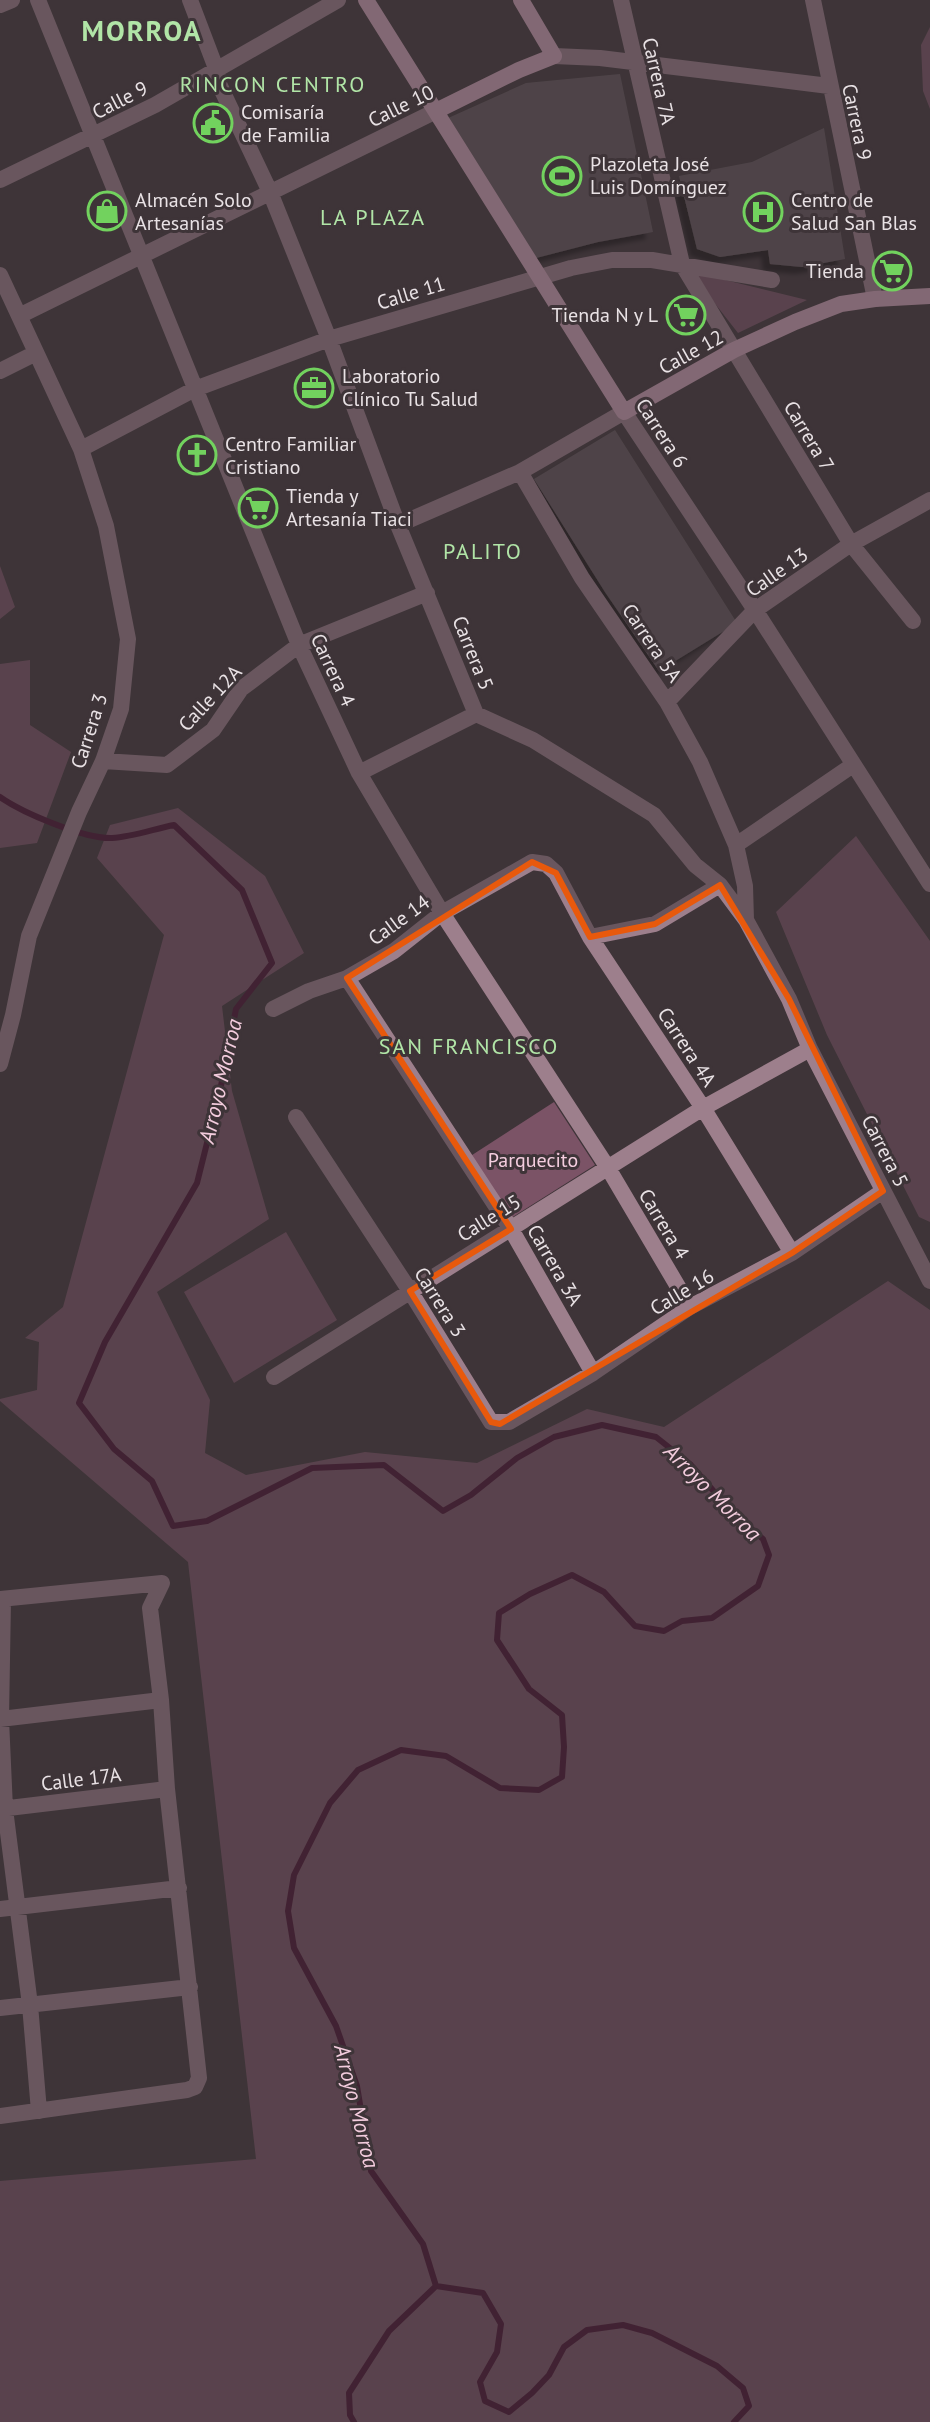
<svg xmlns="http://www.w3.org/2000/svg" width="930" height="2422" viewBox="0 0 930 2422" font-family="'PT Sans',sans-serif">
<defs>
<filter id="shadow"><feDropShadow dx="-7" dy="7" stdDeviation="2" flood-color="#0009"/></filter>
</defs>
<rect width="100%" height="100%" fill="#3e3438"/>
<path fill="#7b5366" d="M930,27V109L923,91L921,45Z
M701,274L807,300L738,333L695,278Z
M0,566L15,607L0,619Z
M30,660V725L71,752L37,843L0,848V664Z
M178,808L265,876L304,953L222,1006L232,1091L269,1219L157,1292L210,1400L205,1453L246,1475L365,1452L477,1463L587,1409L664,1427L888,1281L930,1310V2422H0V2181L256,2159L188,1562L0,1401V1399L37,1390L39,1342L25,1338L63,1307L164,935L97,858L110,825Z
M856,836L930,941V1222L919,1217L827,1035L776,912Z
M554,1102L595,1165L508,1220L469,1157Z
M286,1232L337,1320L234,1383L184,1292Z"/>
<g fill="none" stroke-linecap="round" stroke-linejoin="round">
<path stroke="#460d2d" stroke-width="6" d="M0,797C23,813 84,839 112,838C132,837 154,829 174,825L242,890L272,963L236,1009L220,1091L197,1183L105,1342L79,1403L114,1449L152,1481L173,1526L207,1521L312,1468L384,1465L443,1511L471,1495L517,1458L554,1437L602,1425L656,1437L690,1464L731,1511L763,1539L769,1555L758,1586L712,1618L682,1621L664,1631L635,1626L604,1592L572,1575L530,1594L499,1613L497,1640L529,1689L562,1715L564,1747L562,1777L539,1790L500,1788L446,1756L401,1750L358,1770L330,1803L294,1875L288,1911L294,1948L336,2026L357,2086L371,2171L423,2244L436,2286L389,2331L349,2393L350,2415L354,2422
M436,2286L483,2293L501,2324L497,2352L480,2382L485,2401L509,2412L532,2393L549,2375L564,2347L587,2330L623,2325L652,2333L717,2366L743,2388L749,2406L734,2422"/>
</g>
<path fill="#63575c" filter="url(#shadow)" d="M620,74L653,232L598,242L536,258L446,119L526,83Z
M824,128L845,259L802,267L770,264L768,250L720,257L697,249L679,176L752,162Z
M615,430L737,623L659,671L605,592L534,479Z"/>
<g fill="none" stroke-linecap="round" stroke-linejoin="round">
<path stroke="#9d7f8c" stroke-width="16" d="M38,0L299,645L359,773L442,913L608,1168L690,1307
M190,0L217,71L219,84L270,192L329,339L398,525L476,714L533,740L654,815L695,865L720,885L746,920L789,999L810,1049L930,1281
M621,0L682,264L851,544L913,621
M813,0L875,299
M0,5L12,0
M554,56L600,58L829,86
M0,180L155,105L338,0
M0,275L81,449L106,526L128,639L121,709L103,761L79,812L29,936L13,1015L0,1064
M19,316L436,111
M0,371L36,353
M81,449L195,389L329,339L571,268L612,260H652L772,280
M520,472L582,578L667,702L700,762L736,845L745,886L746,920
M398,525L520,472L624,412L755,610L930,884
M667,702L755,610L851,544L930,500
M103,761L167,765L213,730L241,689L299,645L427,593
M359,773L476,714
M736,845L853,765
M590,937L655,924L720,885
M347,978L511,1229L593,1373
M273,1009L309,991L347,978L394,951L442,913L532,862L546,864L556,873L590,937L703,1108L792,1253
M296,1117L410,1291L491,1422H509L593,1373L690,1307L792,1253L883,1191
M274,1377L703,1108L810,1049
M0,1599L162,1583L150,1608L161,1700L167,1789L199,2078L195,2087L187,2090L0,2116
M3,1599L1,1719L5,1809L30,2005L39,2111
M0,1719L161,1700
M0,1809L167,1789
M0,1909L179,1888
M0,2008L190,1987"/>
<path stroke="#d6a6bc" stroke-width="16" d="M366,0L624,412L734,350L795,322L841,304L875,299L930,296
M436,111L519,70L554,56L521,0"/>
</g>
<path d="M0 0H930V2422H0ZM532,862L556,873L590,937L655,924L720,885L789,999L883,1191L792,1253L500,1424L491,1422L410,1291L511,1229L347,978Z" fill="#3e3438" fill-opacity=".55" fill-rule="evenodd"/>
<path fill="none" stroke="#e8590c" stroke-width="6" stroke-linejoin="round" d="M532,862L556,873L590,937L655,924L720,885L789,999L883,1191L792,1253L500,1424L491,1422L410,1291L511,1229L347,978Z"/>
<defs>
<symbol id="civic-ring" viewBox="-11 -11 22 22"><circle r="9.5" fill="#3e3438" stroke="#72d25e" stroke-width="1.5"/><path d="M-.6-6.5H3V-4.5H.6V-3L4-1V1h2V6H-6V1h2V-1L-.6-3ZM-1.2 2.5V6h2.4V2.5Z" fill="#72d25e"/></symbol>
<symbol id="stadium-ring" viewBox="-11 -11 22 22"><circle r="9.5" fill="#3e3438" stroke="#72d25e" stroke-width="1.5"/><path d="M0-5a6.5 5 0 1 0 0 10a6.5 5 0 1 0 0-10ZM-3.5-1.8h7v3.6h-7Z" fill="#72d25e"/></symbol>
<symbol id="shop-ring" viewBox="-11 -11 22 22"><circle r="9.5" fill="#3e3438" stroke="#72d25e" stroke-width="1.5"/><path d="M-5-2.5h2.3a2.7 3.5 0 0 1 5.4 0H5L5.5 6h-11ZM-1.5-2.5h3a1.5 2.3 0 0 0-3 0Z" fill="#72d25e"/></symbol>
<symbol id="hospital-ring" viewBox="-11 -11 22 22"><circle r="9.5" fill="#3e3438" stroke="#72d25e" stroke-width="1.5"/><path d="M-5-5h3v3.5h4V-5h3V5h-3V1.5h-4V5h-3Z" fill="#72d25e"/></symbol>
<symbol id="supermarket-ring" viewBox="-11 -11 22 22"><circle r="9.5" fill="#3e3438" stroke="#72d25e" stroke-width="1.5"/><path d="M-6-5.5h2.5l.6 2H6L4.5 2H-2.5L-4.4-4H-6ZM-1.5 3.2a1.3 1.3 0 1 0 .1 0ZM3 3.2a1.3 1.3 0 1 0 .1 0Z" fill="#72d25e"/></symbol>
<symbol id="office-ring" viewBox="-11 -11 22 22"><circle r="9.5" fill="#3e3438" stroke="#72d25e" stroke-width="1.5"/><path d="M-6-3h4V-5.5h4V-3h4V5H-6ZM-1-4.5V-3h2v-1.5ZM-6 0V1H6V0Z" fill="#72d25e"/></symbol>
<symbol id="church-ring" viewBox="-11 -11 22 22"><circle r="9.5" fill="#3e3438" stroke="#72d25e" stroke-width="1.5"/><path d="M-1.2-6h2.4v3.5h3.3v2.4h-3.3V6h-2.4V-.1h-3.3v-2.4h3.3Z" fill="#72d25e"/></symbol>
</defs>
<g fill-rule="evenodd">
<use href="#civic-ring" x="191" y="101" width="44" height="44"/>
<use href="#stadium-ring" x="540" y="154" width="44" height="44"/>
<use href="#shop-ring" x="85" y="189" width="44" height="44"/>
<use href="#hospital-ring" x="741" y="190" width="44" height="44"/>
<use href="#supermarket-ring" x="870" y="249" width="44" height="44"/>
<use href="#supermarket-ring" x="664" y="293" width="44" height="44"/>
<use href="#office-ring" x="292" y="366" width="44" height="44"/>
<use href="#church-ring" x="175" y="433" width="44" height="44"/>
<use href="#supermarket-ring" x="236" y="486" width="44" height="44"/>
</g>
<g text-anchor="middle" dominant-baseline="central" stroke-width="6" stroke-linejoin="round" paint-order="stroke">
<g font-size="20" fill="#e9e2e5" stroke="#3e3438">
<text transform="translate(659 81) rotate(77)">Carrera 7A</text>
<text transform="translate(120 100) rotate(-27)">Calle 9</text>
<text transform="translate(401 106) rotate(-26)">Calle 10</text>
<text transform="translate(857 122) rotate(78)">Carrera 9</text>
<text transform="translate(411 293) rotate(-17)">Calle 11</text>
<text transform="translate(691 352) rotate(-29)">Calle 12</text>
<text transform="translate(662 433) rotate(57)">Carrera 6</text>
<text transform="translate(809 436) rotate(59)">Carrera 7</text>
<text transform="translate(777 572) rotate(-35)">Calle 13</text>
<text transform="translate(652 643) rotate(56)">Carrera 5A</text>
<text transform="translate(473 653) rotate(68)">Carrera 5</text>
<text transform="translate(333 670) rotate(65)">Carrera 4</text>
<text transform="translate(210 698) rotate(-47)">Calle 12A</text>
<text transform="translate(89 731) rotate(-72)">Carrera 3</text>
<text transform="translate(399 920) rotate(-36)">Calle 14</text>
<text transform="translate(687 1047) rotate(57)">Carrera 4A</text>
<text transform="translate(885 1151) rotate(63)">Carrera 5</text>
<text transform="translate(489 1218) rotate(-32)">Calle 15</text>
<text transform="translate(664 1224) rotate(59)">Carrera 4</text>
<text transform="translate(555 1265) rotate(60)">Carrera 3A</text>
<text transform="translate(682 1292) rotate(-31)">Calle 16</text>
<text transform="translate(440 1302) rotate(58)">Carrera 3</text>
<text transform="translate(81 1779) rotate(-7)">Calle 17A</text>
</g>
<g font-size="20" fill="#e9e2e5" stroke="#3e3438" text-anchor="start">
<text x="241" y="112">Comisaría<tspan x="241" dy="23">de Familia</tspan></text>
<text x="590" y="164">Plazoleta José<tspan x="590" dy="23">Luis Domínguez</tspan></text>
<text x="135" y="200">Almacén Solo<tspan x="135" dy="23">Artesanías</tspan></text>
<text x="791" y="200">Centro de<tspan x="791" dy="23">Salud San Blas</tspan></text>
<text x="864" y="271" text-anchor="end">Tienda</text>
<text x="658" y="315" text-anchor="end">Tienda N y L</text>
<text x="342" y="376">Laboratorio<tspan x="342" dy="23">Clínico Tu Salud</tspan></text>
<text x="225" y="444">Centro Familiar<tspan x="225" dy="23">Cristiano</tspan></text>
<text x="286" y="496">Tienda y<tspan x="286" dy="23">Artesanía Tiaci</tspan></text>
</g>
<g font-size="20" fill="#f5cedf" stroke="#3e3438">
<text x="533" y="1160">Parquecito</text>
</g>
<g font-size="22" letter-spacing="2" fill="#b1e5a7" stroke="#3e3438">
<text x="273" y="84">RINCON CENTRO</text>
<text x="373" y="217">LA PLAZA</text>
<text x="483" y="551">PALITO</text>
<text x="469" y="1046">SAN FRANCISCO</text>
</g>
<g font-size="22" font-style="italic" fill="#f3ccdd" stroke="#3e3438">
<text transform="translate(220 1081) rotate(-77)">Arroyo Morroa</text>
<text transform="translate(713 1492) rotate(45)">Arroyo Morroa</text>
<text transform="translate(357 2106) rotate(76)">Arroyo Morroa</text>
</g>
<g font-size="28" font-weight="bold" letter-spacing="2" fill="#b1e5a7" stroke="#3e3438">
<text x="142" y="30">MORROA</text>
</g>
</g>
</svg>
